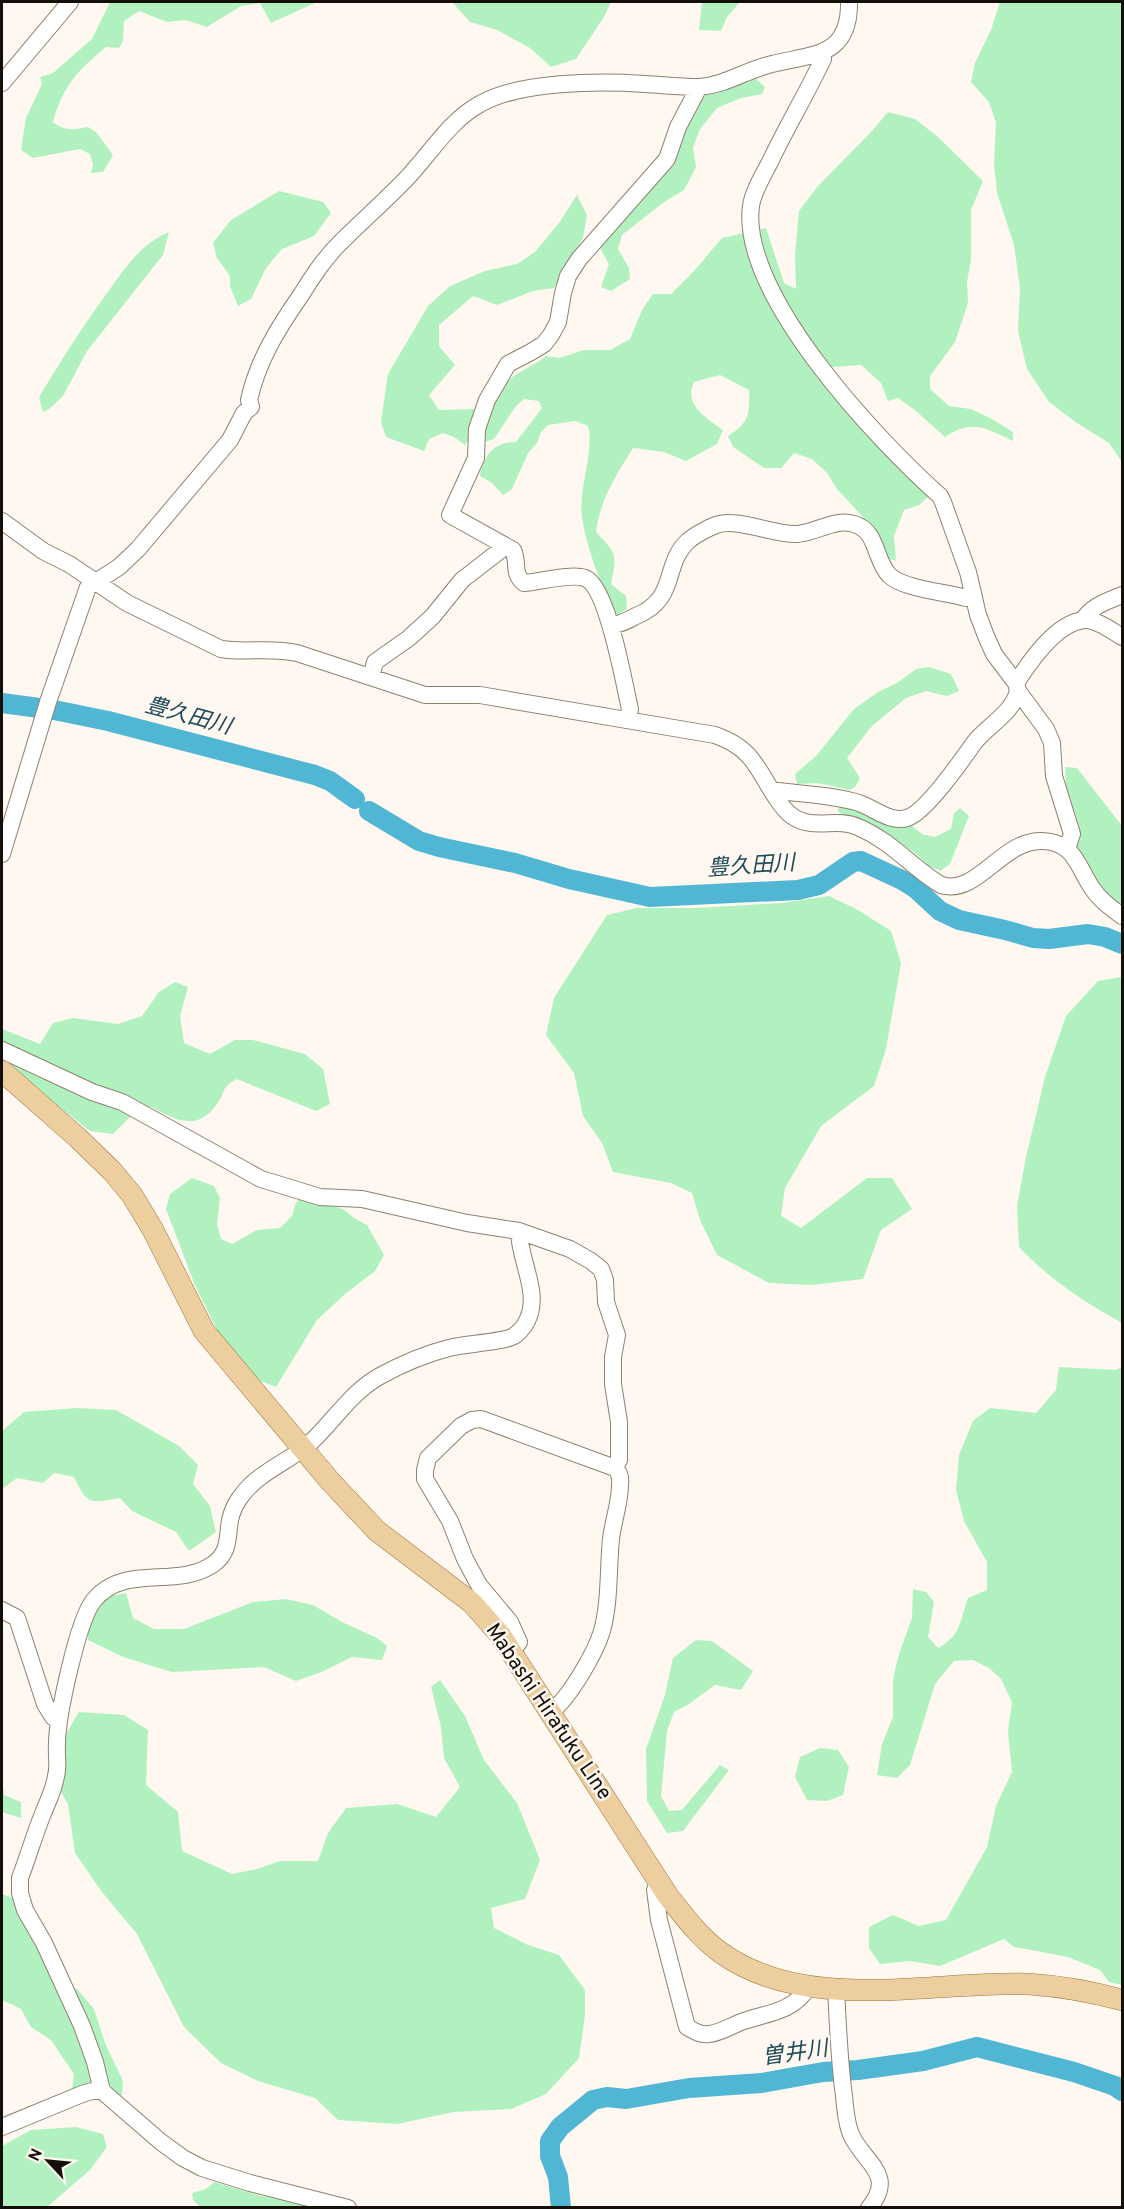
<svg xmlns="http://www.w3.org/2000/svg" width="1124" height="2209" viewBox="0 0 1124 2209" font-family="Overpass,'Noto Sans JP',sans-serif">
<rect width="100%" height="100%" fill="#fef8f0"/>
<path fill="#b1f1bf" d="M110,2H317L271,23L260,3L241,6L207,27L185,20L167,22L139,11L124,21L123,41L119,48L106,47C77,71 63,86 53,122C63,131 75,130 88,127L96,132L113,155L103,172L91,173L93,165L90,154L80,149L33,158L21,150L26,118L42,84L40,77L53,73L92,39Z
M452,2H611L604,17L576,59L551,67L530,48L497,30L470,22Z
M702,2H740L727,17L721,31L699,30Z
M1000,2H1122V462L1109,443L1077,423L1049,402L1027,369L1018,331L1020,288L1014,245L997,193L994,164L996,123L989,102L971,82L975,63L991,30Z
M755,78L765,87L762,94L741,98L717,108L700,129L693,148L696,167L684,190L664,202L622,235L618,249L629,268L630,279L611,291L601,287L609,264L600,248C617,218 650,187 675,164L676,153L696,102L707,92L728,88Z
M888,112L915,119L938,137L983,181L971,210V260L967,282L968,303L955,342L930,376V389L949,406L971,409L992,419L1013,432V441C987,429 973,418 945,437L916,411L898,398L888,401L881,383L861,365L833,367L823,379L930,495L919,505L904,510L894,536L896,561L885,557L876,531L837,489L827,473L812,459L794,453L781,468H764L733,447L728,436C749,423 750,414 749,390L720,375L694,382C683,404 706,418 723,430L717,444L686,461L664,452L633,448C616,475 600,500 596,532C617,554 617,554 611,584L626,596L627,609L617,615L609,605C599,577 586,546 582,517C578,489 595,449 588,426L575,421L548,425L541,432L537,443L528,453L512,489L503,495L492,483L480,476C484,455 494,442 516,442L542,408L539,401L524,399L516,406L494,439L485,442C486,420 492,394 510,379C521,370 535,365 546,356L559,358L584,350H610L630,339L642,310L653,294H671L694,271L722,238L766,228L784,283L796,289L795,254L799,211L818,186L872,131Z
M279,191L323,202L331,213L314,236L282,249L266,268L251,299L238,306L230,286V276L217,258L213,243L231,220Z
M577,195L587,215L583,238L554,288L533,291L497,305L473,296L439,325V346L455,365L429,395L439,410L476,409L474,430L465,445L454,437L443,433L429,439L424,451L386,437L381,422L388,374L428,306L450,286L485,271L517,264L535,252L559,223Z
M169,232L163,255L87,351L63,396L49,409L43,412L39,397C59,364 79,332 102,300C121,274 138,245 169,232Z
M929,667L951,674L959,691L947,696L926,691L906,698L872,726L847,758L860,778L855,787L850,790L817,783L797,784L795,774L816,756L854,709L878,692L897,683L916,669Z
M1065,767L1077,768L1122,826V906C1101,891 1088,868 1075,847L1079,825L1066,785Z
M844,804L910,824L922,834L935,837L951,829L954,813L960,808L969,816L950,864L940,871L929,866L915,853L896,840L872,826L844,817L837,810Z
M829,896L858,910L891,931L901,963L886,1049L874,1086L821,1126L785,1188L781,1216L801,1228L867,1178H892L912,1209L881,1230L863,1279L812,1285L769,1283L717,1255L700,1220L692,1193L671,1183L613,1172L602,1143L583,1116L574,1073L546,1035L554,998L607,915L637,908H695L782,903Z
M1122,977V1323C1084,1302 1049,1279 1019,1247L1017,1206L1026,1157L1045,1077L1066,1016L1098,981Z
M175,982L188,987L180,1016L184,1043L210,1054L235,1040H253L305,1054L323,1069L330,1104L316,1111L237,1079C220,1088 227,1090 217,1104C197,1133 175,1119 151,1107L132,1115L113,1134L90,1131L2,1062V1029L40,1044L53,1023L73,1018L118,1024L142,1016L159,992Z
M192,1178L214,1186L220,1198L217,1224L221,1239L232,1244L257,1230L280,1228L292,1216L295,1205L300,1197L343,1209L354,1218L367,1225L384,1255L375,1271L345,1294L317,1320L276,1387L253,1378L218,1332L195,1285L166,1209L170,1194Z
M1059,1367L1116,1370L1122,1367V1985L1109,1982L1100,1970L1068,1957L1014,1947L1004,1939L940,1966L910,1961L880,1964L869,1948V1927L893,1915L919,1926L946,1920L987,1847L996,1806L1012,1772L1008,1732L1012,1702L1001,1679L989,1668L973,1660L954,1661L935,1684L910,1765L897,1778L877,1775L882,1744L893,1717V1679L899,1654L912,1618L913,1589L926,1592L934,1602L928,1637L938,1648C961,1636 960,1620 968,1598L987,1590V1562L964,1521L956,1490L959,1455L973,1421L990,1408L1036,1413L1056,1390Z
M77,1408L116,1410L179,1446L198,1465L193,1484L210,1506L216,1532L189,1551L176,1532L132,1511L120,1498C90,1503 88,1506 74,1477L54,1473L43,1483L17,1478L2,1489V1431L24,1412Z
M126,1593L133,1618L154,1629H184L253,1602L286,1599L313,1605L342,1622L377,1638L387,1646L382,1660L352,1657L324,1671L296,1681L264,1667L172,1672L123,1657L88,1640V1619L102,1598Z
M696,1640L712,1641L753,1671L741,1690L715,1685L689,1704L674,1712L667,1731L661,1796L669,1811L682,1810L720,1765L729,1770L683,1831L667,1833L647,1801L646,1749L665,1695L673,1658Z
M440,1680L465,1716L484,1760L517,1803L540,1860L525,1899L491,1908L494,1928L528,1945L559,1955L585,1990V2015L579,2058L546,2094L511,2109L454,2112L397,2124L338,2120L315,2098L258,2081L221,2063L184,2027L137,1934L102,1892L75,1853L68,1804L60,1790L66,1771L63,1757L66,1734L79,1712L124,1715L148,1730L146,1785L178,1812L182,1851L232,1874L257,1869L280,1861H318L328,1833L346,1808L397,1804L436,1817L460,1787L444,1758L441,1727L431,1687Z
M820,1748L838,1750L849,1767L843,1795L827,1801L807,1800L795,1777L800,1757Z
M2,1775L4,1795L21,1802V1818L2,1812Z
M2,1894L13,1898L59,1985L77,1989L94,2009L105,2043L123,2081L122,2095L91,2084L72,2089L74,2074L51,2040L31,2027L21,2009L2,2000Z
M76,2127L103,2134L107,2147L90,2170L47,2207H2V2146L31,2130Z
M214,2182L261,2196L301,2202L316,2207H200L193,2200L192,2193L206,2189Z"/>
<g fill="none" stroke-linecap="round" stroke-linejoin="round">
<path stroke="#51b6d4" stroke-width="20" d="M2,703L54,710L108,721L315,775L330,781L355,799
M369,811L419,841L439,847L515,863L569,879L650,897L798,890L819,885L853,862L861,861L902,880L915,888L940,911L959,920L1005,930L1033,938L1049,939L1088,934L1105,937L1122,944
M561,2208L558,2177L550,2156V2141L560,2127L593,2100L607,2097L626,2099L689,2088L762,2083L823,2072L858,2070L923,2061L977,2047L1074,2072L1115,2086L1122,2091"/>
<defs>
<path id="minor" d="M821,53L823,59C807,93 787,126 771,160C764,174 753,191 751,206C739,294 878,441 940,496L943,502L968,572L978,615L986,636L994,654L1016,683L1018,691L1046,729L1052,743L1054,776L1072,834L1067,849
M2,83L70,2
M2,521L43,551L69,564L127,603L221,649C246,653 271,647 297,653L425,695H480L715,735C754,749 756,768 777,799C781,805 786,812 792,816C813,831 836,817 858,827C893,842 911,867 941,885C978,896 1001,840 1042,841C1075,842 1077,866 1092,888C1100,900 1111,908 1122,916
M1083,620C1091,606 1108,601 1122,595
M611,625C620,625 628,620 636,616C679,598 662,565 688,541C695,535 708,528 716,525C736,517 773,535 797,534C816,533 834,518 854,524C878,531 874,559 889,575C903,589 946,592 966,598L974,597
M371,677L375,662L409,638L433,616L462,580L506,546
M1016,683C1030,661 1056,623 1084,620C1097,619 1112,631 1122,637
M628,719L630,709C624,684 608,587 585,578C571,573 539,582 524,583C512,574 519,562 513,550L450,515L476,458L477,429L487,400L508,364L531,352L544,344L551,335L558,322L563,293L568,276L579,259L667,159L678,127L699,87
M773,793L777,791C804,794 833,795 859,803C874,808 890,823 907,818C925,813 962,760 974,743C988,725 1012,714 1018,691
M2,854L48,702L88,587L119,567L138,549L230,440L244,413L251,407L249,400C258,360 278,328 301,295C313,276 325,257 342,241C363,220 386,200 407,178C430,154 450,120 480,104C520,81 599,81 645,84C663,85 681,87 699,87C726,85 746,70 772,64C813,54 850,57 849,2
M2,1050L92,1092L122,1102L261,1179L320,1197L362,1199L467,1223L519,1231L570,1249L591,1261L601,1269L605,1280L606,1302L617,1335L613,1357V1384L619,1422V1460L615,1468
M2,1610L17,1618L45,1704L53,1717L59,1721
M512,1652L519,1642L510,1622L479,1585L465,1559L450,1521L425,1479V1470L428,1458L461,1426L472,1420L481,1419L615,1468C620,1473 621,1478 620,1485C620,1503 613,1521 611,1539C608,1569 610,1602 602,1631C595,1654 569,1698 551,1712
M659,1882L655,1890L659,1920L687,2027C694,2031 700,2035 709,2034C721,2033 732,2025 744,2021C768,2013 795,2011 808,1987
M836,1989C838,2025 839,2060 844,2096C845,2108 846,2120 850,2132C861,2162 898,2173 869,2208
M2,2127L82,2094L92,2091H102
M348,2208L250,2183L202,2168L183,2158L161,2142L102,2091L95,2062L82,2026L44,1943L25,1910L20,1893V1878C28,1857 34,1836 42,1816C47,1803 54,1790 56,1776C59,1765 56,1755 57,1744C57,1717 78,1619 94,1600C125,1563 175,1589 212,1565C230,1553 227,1538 230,1520C232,1511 237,1501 242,1495C259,1472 288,1462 309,1444C333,1422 351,1392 380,1376C402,1364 425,1354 449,1348C464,1344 504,1342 514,1336C517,1334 522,1329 524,1326C544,1297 519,1262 519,1231"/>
<path id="major" d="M2,1071L78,1138L112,1171L132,1195L153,1230L204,1331L330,1481L377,1531L472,1603L501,1636L668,1896C684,1916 699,1937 720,1952C805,2014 930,1981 1028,1984C1059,1986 1093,1992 1122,2000"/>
</defs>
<use href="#minor" stroke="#8e816e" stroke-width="18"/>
<use href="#major" stroke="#997641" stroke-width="22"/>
<use href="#minor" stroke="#fff" stroke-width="16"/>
<use href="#major" stroke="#ecce9f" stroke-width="21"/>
</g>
<g text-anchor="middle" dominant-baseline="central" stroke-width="5" stroke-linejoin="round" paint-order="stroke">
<g font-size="21" fill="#140f08" stroke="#fef8f0">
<text transform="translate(548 1712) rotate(56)">Mabashi Hirafuku Line</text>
</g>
<g font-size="22" font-style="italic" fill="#1f4b59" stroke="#fef8f0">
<text transform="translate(188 717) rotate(15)">豊久田川</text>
<text transform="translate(751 867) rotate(-4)">豊久田川</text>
<text transform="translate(795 2054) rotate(-8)">曽井川</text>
</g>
</g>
<rect width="1124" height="2209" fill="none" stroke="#140f08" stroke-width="6"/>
<g transform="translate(48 2161) rotate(296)" stroke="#fef8f0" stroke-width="4.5" paint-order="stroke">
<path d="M0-4.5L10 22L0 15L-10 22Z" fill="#140f08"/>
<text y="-9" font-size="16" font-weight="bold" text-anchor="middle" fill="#140f08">N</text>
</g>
</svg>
